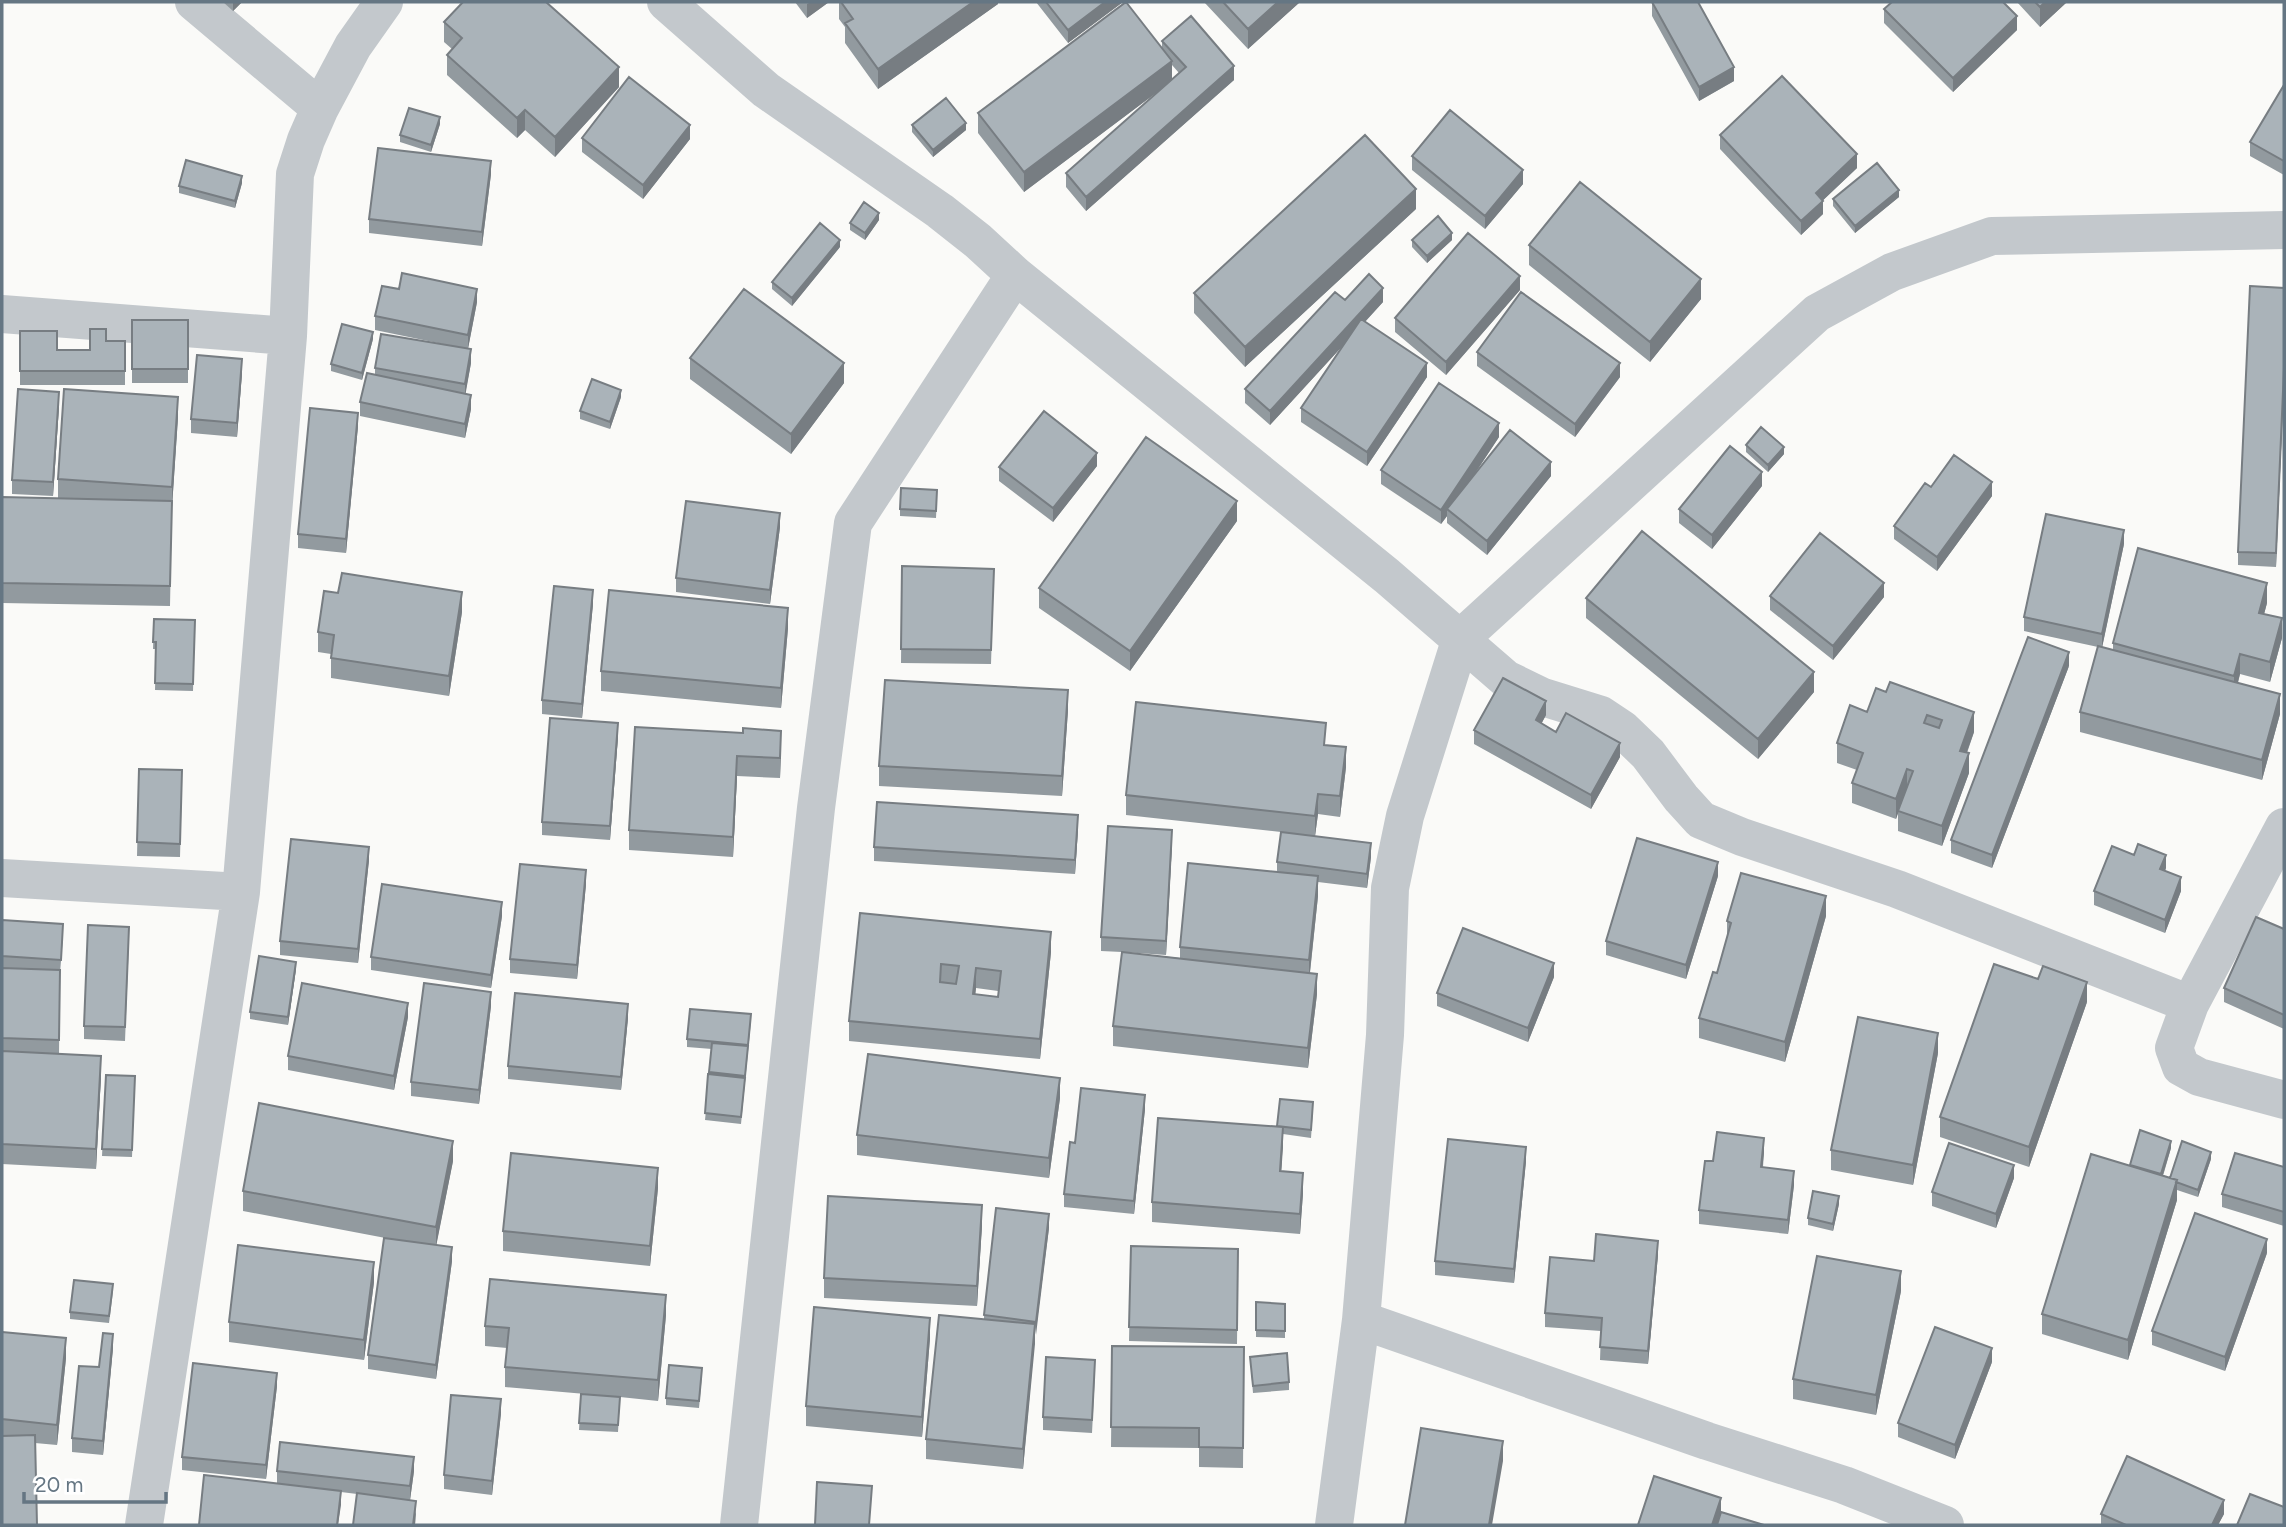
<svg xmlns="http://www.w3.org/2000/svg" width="2286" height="1527" viewBox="0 0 2286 1527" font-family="Figtree,sans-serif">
<rect width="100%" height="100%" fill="#fafaf8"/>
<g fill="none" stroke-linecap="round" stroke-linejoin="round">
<path stroke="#c3c8cc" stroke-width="38" d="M194,2L320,108
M666,2L766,90L940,211L978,241L1015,275L1387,576L1506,679L1543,697L1601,715L1622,729L1648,754L1681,798L1701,820L1742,837L1897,889L2190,1004
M2,314L288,336
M2284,827L2190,1004L2174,1048L2181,1067L2199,1077L2284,1100
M2,878L241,892
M1361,1320L1707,1441L1844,1485L1945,1525
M144,1525L241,892L288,336L295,174L306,140L320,108L353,46L384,2
M739,1525L816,808L853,523L1015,275
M1334,1525L1361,1320L1385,1035L1390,888L1405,816L1461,638L1817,313L1892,272L1992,236L2284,230"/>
</g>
<path fill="#929a9f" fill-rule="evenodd" d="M223,2H242L233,11Z
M795,2H829L807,18Z
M839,2H998V4L878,89L845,43V27L839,19Z
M1036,2H1123L1068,43Z
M1204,2H1300L1248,49Z
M1652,2L1734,81L1699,101L1652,16Z
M2017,2H2067L2040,27Z
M1884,9L2017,30L1953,92L1884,23Z
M444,22L619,87L555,157L525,130L517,138L447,75V55L452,49L444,42Z
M1162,41L1234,80L1086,211L1066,187V173L1161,89L1024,192L978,133V113L1162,49ZM1172,65L1179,73L1172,80Z
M2284,85V175L2250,156V142Z
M440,124L431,152L400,142V135Z
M912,125L966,130L933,157L912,132Z
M1720,135L1857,168L1823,200V214L1801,235L1720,149Z
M582,138L690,139L643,199L582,152Z
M1412,156L1523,184L1485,229L1412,170Z
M491,174L482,246L369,233V219Z
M242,183L235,208L179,193V186Z
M1899,197L1855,233L1833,206V199Z
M1416,209L1245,367L1194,313V293Z
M879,220L865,240L850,230V223Z
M1412,240H1452L1427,263L1412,247Z
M1529,245L1701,299L1650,362L1529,265Z
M840,247L792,306L772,289V282Z
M2284,288V382L2276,567L2238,565V552Z
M1520,290L1446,375L1395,332V318Z
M1345,300L1383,302L1365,322L1427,377L1367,466L1301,422V408L1345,343L1270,425L1245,403V389Z
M477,302L468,348L471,363L465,394L471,409L465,438L360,416V402L375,375V368L462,348L375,330V316Z
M132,320H188V383H132Z
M20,331L57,350H90L106,341H125V385H20Z
M373,339L362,380L331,371V364Z
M1477,352L1620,377L1575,437L1477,366Z
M690,358L844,383L791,454L690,379Z
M242,373L237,437L191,433V419Z
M621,397L610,429L580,419V411Z
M59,406L53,496L12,494V480Z
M178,417L172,507L170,606L2,603V497L58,498V479Z
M358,426L346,553L298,548V534Z
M1499,437L1472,478L1551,476L1487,555L1447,523V516L1441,524L1381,484V470Z
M1746,445L1784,454L1768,472L1746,452Z
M1097,466L1053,522L999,481V467Z
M1762,486L1712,549L1679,523V509Z
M1931,487L1992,496L1937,571L1894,539V526Z
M937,497L936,518L900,516V509Z
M1237,521L1130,671L1039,608V588Z
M780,527L770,604L676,592V578Z
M2124,544L2102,647L2113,650V643L2267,603L2264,614L2282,638L2270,682L2240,674L2238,683L2280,714L2262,780L2080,732V712L2098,647L2024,631V617Z
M902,566L994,569L991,664L901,663Z
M1770,596L1884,597L1833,660L1770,610Z
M1586,598L1814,692L1758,759L1586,618Z
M593,604L582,718L542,714V700Z
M462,612L449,696L331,678V654L318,652V632Z
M154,619L195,620L193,691L155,690L156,649H153Z
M788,628L781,708L601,691V671Z
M2069,666L1992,868L1951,853V840Z
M1876,688L1974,732L1967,753L1969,773L1942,846L1898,831V812L1896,819L1852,803V783L1857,770L1837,763V743L1867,712Z
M1068,710L1062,796L879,786V766Z
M1546,715L1541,724L1556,732L1620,757L1591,809L1474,744V730Z
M635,727L781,751L780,778L737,776L733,857L629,850V830Z
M618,737L610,840L542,835V822Z
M1326,745L1346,767L1340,817L1318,814L1315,836L1371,857L1367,888L1318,882V896L1310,973L1317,994L1308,1068L1113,1046V1026L1122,952L1101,951V937L1172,844L1166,955L1123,952L1180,958V947L1277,872V862L1281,832L1126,815V795Z
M139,769L182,784L180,857L137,856Z
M1078,829L1075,874L874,861V847Z
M369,860L358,963L280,955V941Z
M2166,868L2165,871L2181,891L2165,933L2094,905V891Z
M1718,876L1686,979L1606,955V941Z
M586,884L577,979L510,973V959Z
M860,913L1051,952L1040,1059L849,1041V1021ZM976,988L998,991V997L975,995Z
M502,916L491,988L371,970V957Z
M1826,916L1785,1062L1699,1038V1018L1717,973L1727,937V921Z
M2,920L63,937L60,973L59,1054L101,1076L96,1169L2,1164Z
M2284,929V1029L2224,1002V988Z
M129,941L125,1041L84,1039V1026Z
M296,969L288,1025L250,1019V1012Z
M1554,977L1528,1042L1437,1006V993Z
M2087,1002L2029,1167L1940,1137V1117Z
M491,1006L479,1104L411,1096V1082Z
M408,1017L394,1090L288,1070V1056Z
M628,1018L621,1090L508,1079V1066Z
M751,1021L741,1124L705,1120L712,1049L687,1047V1039Z
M1938,1053L1913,1185L1831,1170V1150Z
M106,1075L135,1076L132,1157L102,1156Z
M1060,1098L1049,1178L857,1155V1135Z
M1145,1109L1134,1214L1064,1207V1194L1075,1143Z
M1313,1109L1311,1138L1283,1134L1281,1171L1303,1193L1300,1234L1152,1222V1202L1277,1126Z
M2140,1130L2171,1148L2163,1176L2170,1178L2211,1159L2198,1197L2177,1190V1200L2128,1360L2042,1334V1314L2130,1166Z
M1764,1152L1763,1167L1794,1185L1788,1234L1699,1224V1210L1713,1161Z
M453,1161L436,1245L452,1261L436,1379L368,1369V1355L396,1240L243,1211V1191Z
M1526,1161L1514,1283L1435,1275V1261Z
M2284,1167V1226L2222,1207V1194Z
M2014,1178L1996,1228L1932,1206V1192Z
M658,1188L650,1266L503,1251V1231Z
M1839,1204L1833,1231L1808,1225V1218Z
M982,1225L977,1306L824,1298V1278Z
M1049,1228L1035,1335L1023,1469L926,1459V1439L984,1319V1315Z
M1131,1246L1238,1249L1237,1344L1129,1341Z
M2267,1253L2225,1371L2152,1345V1331Z
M1658,1255L1648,1364L1600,1360L1601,1331L1545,1327V1313L1594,1261Z
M374,1282L364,1360L229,1342V1322Z
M113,1291L109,1323L70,1319V1312Z
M1901,1291L1876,1415L1793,1399V1379Z
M1285,1304V1338L1256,1337V1330Z
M666,1315L658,1401L620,1397L618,1432L579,1430L581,1394L597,1395L505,1387V1367L507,1348L485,1346V1326Z
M2,1332L66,1358L57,1445L35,1443L2,1525Z
M930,1338L922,1437L806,1426V1406Z
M1112,1346L1244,1347L1243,1468L1199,1467V1448L1111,1447Z
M113,1348L103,1455L72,1452V1438Z
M1250,1357L1289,1382V1390L1253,1393Z
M1992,1362L1955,1459L1898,1437V1423Z
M1095,1374L1092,1433L1043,1430V1417Z
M702,1375L699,1408L666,1405V1398Z
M277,1386L266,1479L182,1470V1457Z
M501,1413L492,1495L444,1489V1475Z
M277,1471H414L410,1500L416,1514L415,1525H353L357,1494L341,1492V1505L277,1484Z
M2101,1514H2224L2218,1525H2101Z"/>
<path fill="#777d82" d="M233,2H242L233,11Z
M811,2H829L807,18V4Z
M973,2H998V4L878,89V69Z
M1105,2H1123L1068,43V30Z
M1278,2H1300L1248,49V29Z
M2045,2H2067L2040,27V7Z
M2017,16V30L1953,92V78Z
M1172,61V81L1024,192V172Z
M1234,66V80L1086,211V197Z
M619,67V87L555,157V137Z
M1734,67V81L1699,101V87Z
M525,110V130L517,138V118Z
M440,117V124L431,152V145Z
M966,123V130L933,157V150Z
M690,125V139L643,199V185Z
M1857,154V168L1816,207V193Z
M491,161V174L482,246V232Z
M1523,170V184L1485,229V216Z
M242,176V183L235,208V201Z
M1416,189V209L1245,367V347Z
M1899,190V197L1855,233V226Z
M1823,201V214L1801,235V221Z
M879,213V220L865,240V233Z
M1452,233V240L1427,263V256Z
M840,240V247L792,306V298Z
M1520,276V290L1446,375V362Z
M1701,279V299L1650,362V342Z
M1383,288V302L1270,425V411Z
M477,289V302L468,349V335Z
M373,332V339L362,380V373Z
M471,349V363L465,397V384Z
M242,359V373L237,437V423Z
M844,363V383L791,454V434Z
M1427,363V377L1367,466V452Z
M1620,363V377L1575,437V424Z
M2284,368V382L2276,567V553Z
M621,390V397L610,429V422Z
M59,392V406L53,496V482Z
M471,395V409L465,438V424Z
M178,397V417L172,507V487Z
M358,413V426L346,553V539Z
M1499,423V437L1450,511L1447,509V516L1441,524V510Z
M1784,447V454L1768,472V465Z
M1097,453V466L1053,522V508Z
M1551,462V476L1487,555V541Z
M1762,472V486L1712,549V535Z
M1992,482V496L1937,571V557Z
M1237,501V521L1130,671V651Z
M780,513V527L770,604V590Z
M2124,530V544L2102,648V634Z
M1884,583V597L1833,660V646Z
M2267,583V603L2259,633V613Z
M593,590V604L582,718V704Z
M462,592V612L449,696V676Z
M788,608V628L781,708V688Z
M2282,618V638L2270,682V662Z
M2069,652V666L1992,868V855Z
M2240,654V674L2234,696V676Z
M1814,672V692L1758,759V739Z
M1068,690V710L1062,796V776Z
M2280,694V714L2262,780V760Z
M1546,701V715L1536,734V720Z
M1974,712V732L1960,771V751Z
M618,723V737L610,840V826Z
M781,731V751L780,778V758Z
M1620,743V757L1591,809V795Z
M1346,747V767L1340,817V796Z
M1969,753V773L1942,846V826Z
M737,756V776L733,857V837Z
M1907,769V789L1896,819V799Z
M1318,794V814L1315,836V816Z
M1078,815V829L1075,874V860Z
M1172,830V844L1166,955V941Z
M1371,843V857L1367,888V874Z
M369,847V860L358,963V949Z
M2166,855V868L2160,882V869Z
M1718,862V876L1686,979V965Z
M586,870V884L577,979V965Z
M1318,876V896L1309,980V960Z
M2181,877V891L2165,933V920Z
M1826,896V916L1785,1062V1042Z
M502,902V916L491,988V975Z
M1051,932V952L1040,1059V1039Z
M296,962V969L288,1025V1017Z
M1554,963V977L1528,1042V1028Z
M976,968V988L973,1014V994Z
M1317,974V994L1308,1068V1048Z
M2087,982V1002L2029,1167V1147Z
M491,992V1006L479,1104V1090Z
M408,1003V1017L394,1090V1076Z
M628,1004V1018L621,1090V1077Z
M1938,1033V1053L1913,1185V1165Z
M101,1056V1076L96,1169V1149Z
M1060,1078V1098L1049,1178V1158Z
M1145,1095V1109L1134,1214V1201Z
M1283,1127V1147L1280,1191V1171Z
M1764,1138V1152L1761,1181V1167Z
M453,1141V1161L436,1247V1227Z
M2171,1141V1148L2161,1181V1174Z
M1526,1147V1161L1514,1283V1269Z
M2211,1152V1159L2198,1197V1190Z
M2014,1165V1178L1996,1228V1214Z
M658,1168V1188L650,1266V1246Z
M1794,1171V1185L1788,1234V1220Z
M1303,1173V1193L1300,1234V1214Z
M2177,1180V1200L2128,1360V1340Z
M1839,1196V1204L1833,1231V1224Z
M982,1205V1225L977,1306V1286Z
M1049,1214V1228L1036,1335V1322Z
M2267,1239V1253L2225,1371V1357Z
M1658,1241V1255L1648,1364V1351Z
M452,1247V1261L436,1379V1365Z
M374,1262V1282L364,1360V1340Z
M1901,1271V1291L1876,1415V1395Z
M666,1295V1315L658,1401V1380Z
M930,1318V1338L922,1437V1417Z
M1035,1324V1344L1023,1469V1449Z
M113,1334V1348L103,1455V1441Z
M66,1338V1358L57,1445V1425Z
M1992,1348V1362L1955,1459V1445Z
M277,1373V1386L266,1479V1465Z
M501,1399V1413L492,1495V1481Z
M1503,1441V1461L1492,1525H1489Z
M414,1457V1471L410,1500V1486Z
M341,1491V1505L338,1525H337Z
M1721,1498V1518L1719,1525H1712Z
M2224,1500V1514L2218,1525H2212Z
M416,1501L415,1525H413Z"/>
<path fill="#aab3b9" stroke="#777d82" stroke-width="2" fill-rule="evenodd" d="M463,2H546L619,67L555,137L525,110L517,118L447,55L462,38L444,22Z
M841,2H973L878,69L845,23L853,19Z
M1046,2H1105L1068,30Z
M1126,2L1172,61L1024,172L978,113Z
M1223,2H1278L1248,29Z
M1652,2H1698L1734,67L1699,87Z
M1892,2H2003L2017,16L1953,78L1884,9Z
M2035,2H2045L2040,7Z
M1191,16L1234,66L1086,197L1066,173L1186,67L1162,41Z
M1782,76L1857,154L1816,193L1823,201L1801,221L1720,135Z
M629,77L690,125L643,185L582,138Z
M2284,85V161L2250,142Z
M946,98L966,123L933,150L912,125Z
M409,108L440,117L431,145L400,135Z
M1450,110L1523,170L1485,216L1412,156Z
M1365,135L1416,189L1245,347L1194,293Z
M378,148L491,161L482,232L369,219Z
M186,160L242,176L235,201L179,186Z
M1877,163L1899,190L1855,226L1833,199Z
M1580,182L1701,279L1650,342L1529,245Z
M864,202L879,213L865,233L850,223Z
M1438,216L1452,233L1427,256L1412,240Z
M820,223L840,240L792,298L772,282Z
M1468,233L1520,276L1446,362L1395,318Z
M402,273L477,289L468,335L375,316L382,286L399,289Z
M1369,274L1383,288L1270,411L1245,389L1335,292L1345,300Z
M2250,286L2284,288V368L2276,553L2238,552Z
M744,289L844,363L791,434L690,358Z
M1521,292L1620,363L1575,424L1477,352Z
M1361,319L1427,363L1367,452L1301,408Z
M132,320H188V369H132Z
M342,324L373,332L362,373L331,364Z
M90,329H106V341H125V371H20V331H57V350H90Z
M381,334L471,349L465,384L375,368Z
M197,355L242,359L237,423L191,419Z
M367,373L471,395L465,424L360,402Z
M592,379L621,390L610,422L580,411Z
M1439,383L1499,423L1441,510L1381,470Z
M18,389L59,392L53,482L12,480Z
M64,389L178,397L172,487L58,479Z
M310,408L358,413L346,539L298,534Z
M1044,411L1097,453L1053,508L999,467Z
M1761,427L1784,447L1768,465L1746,445Z
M1510,430L1551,462L1487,541L1447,509Z
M1146,437L1237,501L1130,651L1039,588Z
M1730,446L1762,472L1712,535L1679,509Z
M1954,455L1992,482L1937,557L1894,526L1925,483L1931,487Z
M901,488L937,490L936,511L900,509Z
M2,497L172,501L170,586L2,583Z
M686,501L780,513L770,590L676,578Z
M2046,514L2124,530L2102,634L2024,617Z
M1642,531L1814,672L1758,739L1586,598Z
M1820,533L1884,583L1833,646L1770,596Z
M2138,548L2267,583L2259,613L2282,618L2270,662L2240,654L2234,676L2113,643Z
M902,566L994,569L991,650L901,649Z
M342,573L462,592L449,676L331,658L334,635L318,632L324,591L338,593Z
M554,586L593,590L582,704L542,700Z
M609,590L788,608L781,688L601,671Z
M154,619L195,620L193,684L155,683L156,642H153Z
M2028,637L2069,652L1992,855L1951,840Z
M2098,646L2280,694L2262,760L2080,712Z
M1503,678L1546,701L1536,720L1556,732L1566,713L1620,743L1591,795L1474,730Z
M885,680L1068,690L1062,776L879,766Z
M1890,682L1974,712L1960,751L1969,753L1942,826L1898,811L1913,771L1907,769L1896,799L1852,783L1863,753L1837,743L1850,705L1867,712L1876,688L1886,692ZM1927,715L1942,720L1939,728L1924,723Z
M1136,702L1326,723L1324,745L1346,747L1340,796L1318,794L1315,816L1126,795Z
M550,718L618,723L610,826L542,822Z
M635,727L743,733V728L781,731L780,758L737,756L733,837L629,830Z
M139,769L182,770L180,844L137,842Z
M877,802L1078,815L1075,860L874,847Z
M1108,826L1172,830L1166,941L1101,937Z
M1281,832L1371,843L1367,874L1277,862Z
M1637,838L1718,862L1686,965L1606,941Z
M291,839L369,847L358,949L280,941Z
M2138,844L2166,855L2160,869L2181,877L2165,920L2094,891L2112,846L2134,855Z
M1188,863L1318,876L1309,960L1180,947Z
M520,864L586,870L577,965L510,959Z
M1741,873L1826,896L1785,1042L1699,1018L1713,972L1717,973L1731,923L1727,921Z
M382,884L502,902L491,975L371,957Z
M860,913L1051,932L1040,1039L849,1021ZM941,964L959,966L956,984L940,982ZM976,968L1001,971L998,997L973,994Z
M2256,917L2284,929V1015L2224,988Z
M2,920L63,924L61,960L2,956Z
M88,925L129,927L125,1027L84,1026Z
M1463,928L1554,963L1528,1028L1437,993Z
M1122,952L1317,974L1308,1048L1113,1026Z
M259,956L296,962L288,1017L250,1012Z
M1994,964L2038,979L2043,966L2087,982L2029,1147L1940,1117Z
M2,968L60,970L59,1040L2,1038Z
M302,983L408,1003L394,1076L288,1056Z
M424,983L491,992L479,1090L411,1082Z
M515,993L628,1004L621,1077L508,1066Z
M690,1009L751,1014L748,1045L687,1039Z
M1858,1017L1938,1033L1913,1165L1831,1150Z
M712,1043L748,1046L745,1076L709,1072Z
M2,1051L101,1056L96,1149L2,1144Z
M868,1054L1060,1078L1049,1158L857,1135Z
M708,1074L745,1078L741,1117L705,1113Z
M106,1075L135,1076L132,1150L102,1149Z
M1081,1088L1145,1095L1134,1201L1064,1194L1070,1142L1075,1143Z
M1280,1099L1313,1102L1311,1130L1277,1126Z
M259,1103L453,1141L436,1227L243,1191Z
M1158,1118L1283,1127L1280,1171L1303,1173L1300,1214L1152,1202Z
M2140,1130L2171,1141L2161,1174L2130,1165Z
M1717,1132L1764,1138L1761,1167L1794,1171L1788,1220L1699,1210L1705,1161H1713Z
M1448,1139L1526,1147L1514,1269L1435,1261Z
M2182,1141L2211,1152L2198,1190L2176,1182L2177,1180L2170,1178Z
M1949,1143L2014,1165L1996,1214L1932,1192Z
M511,1153L658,1168L650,1246L503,1231Z
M2235,1153L2284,1167V1212L2222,1194Z
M2091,1154L2177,1180L2128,1340L2042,1314Z
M1813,1191L1839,1196L1833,1224L1808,1218Z
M828,1196L982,1205L977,1286L824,1278Z
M996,1208L1049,1214L1036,1322L984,1315Z
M2195,1213L2267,1239L2225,1357L2152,1331Z
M1596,1234L1658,1241L1648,1351L1600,1347L1602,1318L1545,1313L1550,1257L1594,1261Z
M384,1238L452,1247L436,1365L368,1355Z
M238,1245L374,1262L364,1340L229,1322Z
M1131,1246L1238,1249L1237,1330L1129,1327Z
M1817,1256L1901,1271L1876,1395L1793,1379Z
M490,1279L666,1295L658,1380L505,1367L509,1328L485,1326Z
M74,1280L113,1284L109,1316L70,1312Z
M1256,1302L1285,1304V1331L1256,1330Z
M814,1307L930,1318L922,1417L806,1406Z
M939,1315L1035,1324L1023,1449L926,1439Z
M1935,1327L1992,1348L1955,1445L1898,1423Z
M2,1332L66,1338L57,1425L2,1419Z
M103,1333L113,1334L103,1441L72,1438L79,1366L99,1367Z
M1112,1346L1244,1347L1243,1448L1199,1447V1428L1111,1427Z
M1287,1353L1289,1382L1253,1386L1250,1357Z
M1046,1357L1095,1360L1092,1420L1043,1417Z
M193,1363L277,1373L266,1465L182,1457Z
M669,1365L702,1368L699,1401L666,1398Z
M581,1394L620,1397L618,1425L579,1423Z
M451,1395L501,1399L492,1481L444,1475Z
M1421,1428L1503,1441L1489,1525H1405Z
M35,1435L37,1525H2V1436Z
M280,1442L414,1457L410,1486L277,1471Z
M2127,1456L2224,1500L2212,1525H2126L2101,1514Z
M204,1475L341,1491L337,1525H199Z
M1654,1476L1721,1498L1712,1525H1638Z
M817,1482L872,1486L869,1525H815Z
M357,1493L416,1501L413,1525H353Z
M2250,1494L2284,1507V1525H2237Z
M1721,1512L1764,1525H1717Z"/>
<rect width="2286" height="1527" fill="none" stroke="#657683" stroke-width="7"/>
<path d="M24 1492v10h142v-10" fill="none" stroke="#657683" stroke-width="3.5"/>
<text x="35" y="1492" font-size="21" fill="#657683" stroke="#ffffff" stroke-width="5" paint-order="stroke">20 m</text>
</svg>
